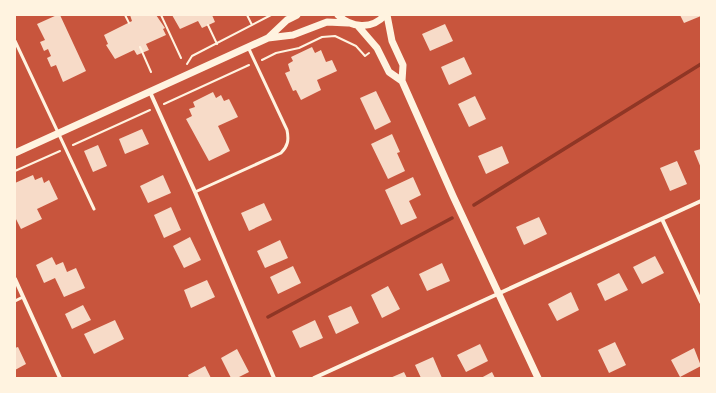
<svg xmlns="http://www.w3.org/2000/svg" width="716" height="393" viewBox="0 0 716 393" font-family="'DM Sans',sans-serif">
<rect width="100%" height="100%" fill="#c8553d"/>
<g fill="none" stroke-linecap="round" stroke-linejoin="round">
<path stroke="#8f3625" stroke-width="3.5" d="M474,205L701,64
M268,317L452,218"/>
</g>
<path fill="#f7dbc8" d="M57,15H60L86,71L63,82L56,65L51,67L47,58L51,56L48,49L44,51L40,42L45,40L37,24Z
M130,15H156L165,28L163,29L166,35L146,44L149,50L137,55L134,50L115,59L106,45L108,44L104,35L132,21Z
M172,15H212L215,22L202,28L198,21L180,29Z
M680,15H701V16L684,23Z
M445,24L453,41L430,51L422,34Z
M312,47L315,53L321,50L326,62L332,60L337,71L317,80L321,90L301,100L296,90L293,91L285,73L290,71L288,64L293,61L291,57Z
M464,57L472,74L449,85L441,67Z
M376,91L391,122L375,130L360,98Z
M213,92L216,98L221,95L224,101L229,99L238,117L218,126L230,151L209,161L186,119L192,116L189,109L195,107L193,102Z
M475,96L486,119L469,127L458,104Z
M142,129L149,144L125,154L119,139Z
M392,134L400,152L397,153L405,171L388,179L371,144Z
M98,145L107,166L93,172L84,151Z
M502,146L509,163L486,174L478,156Z
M701,149V168L694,151Z
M677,161L687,184L670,191L660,168Z
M33,175L35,180L42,177L44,183L49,180L58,199L37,209L42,219L21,229L15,217V183Z
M163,175L171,193L148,203L140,186Z
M413,177L421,195L409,201L417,218L401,225L385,190Z
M264,203L272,220L249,231L241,213Z
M171,207L181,230L164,238L154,215Z
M539,217L547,234L524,245L516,227Z
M190,237L201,260L184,268L173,246Z
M280,240L288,258L265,268L257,251Z
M655,256L664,273L642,284L633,267Z
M52,257L56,265L63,262L67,272L76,268L85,288L64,297L55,278L44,283L36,265Z
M442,263L450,281L427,291L419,274Z
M293,266L301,283L278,294L270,277Z
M619,273L628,290L605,301L597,284Z
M207,280L215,297L191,308L184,290Z
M388,286L400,309L382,318L371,295Z
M571,292L579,310L557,321L548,304Z
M83,305L91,320L72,329L65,314Z
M351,306L359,323L336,334L328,316Z
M115,320L124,339L94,354L84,334Z
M315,320L323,338L300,348L292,331Z
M615,342L626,365L609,373L598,350Z
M480,344L488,361L466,372L457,355Z
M18,347L26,364L15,370V348Z
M694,348L701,366L680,377L671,360Z
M237,349L249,372L237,378H231L221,358Z
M433,357L442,378H421L415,365Z
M205,366L211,378H189L188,375Z
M404,372L407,378H390Z
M492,372L495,378H481Z"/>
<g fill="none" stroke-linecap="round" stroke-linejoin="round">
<path stroke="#fff3e0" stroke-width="2" d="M125,15L129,23
M161,15L181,58
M247,15L252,25
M208,25L217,44
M140,47L151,72
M262,60L276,53L299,48L322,37L335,36L356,46L365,56L369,53
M187,64L192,56L271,15
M164,104L249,65
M73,145L150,110
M15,171L60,151"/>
<path stroke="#fff3e0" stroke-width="3" d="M15,41L94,209
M195,192L281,153C288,146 289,140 287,130L248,47
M15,301L23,297"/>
<path stroke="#fff3e0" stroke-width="4" d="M150,92L195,192L274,378
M662,219L701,302
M15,279L60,378
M314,378L701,201"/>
<path stroke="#fff3e0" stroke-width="7" d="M338,15C351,28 372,30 385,15
M387,15L392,41L403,65L402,81L453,196L538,378
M358,26L377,48L389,72L402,81
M268,38L287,20L297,15
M15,153L268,38L293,35L327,22L348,23"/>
</g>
<rect width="716" height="393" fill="none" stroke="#fff3e0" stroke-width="32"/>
</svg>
